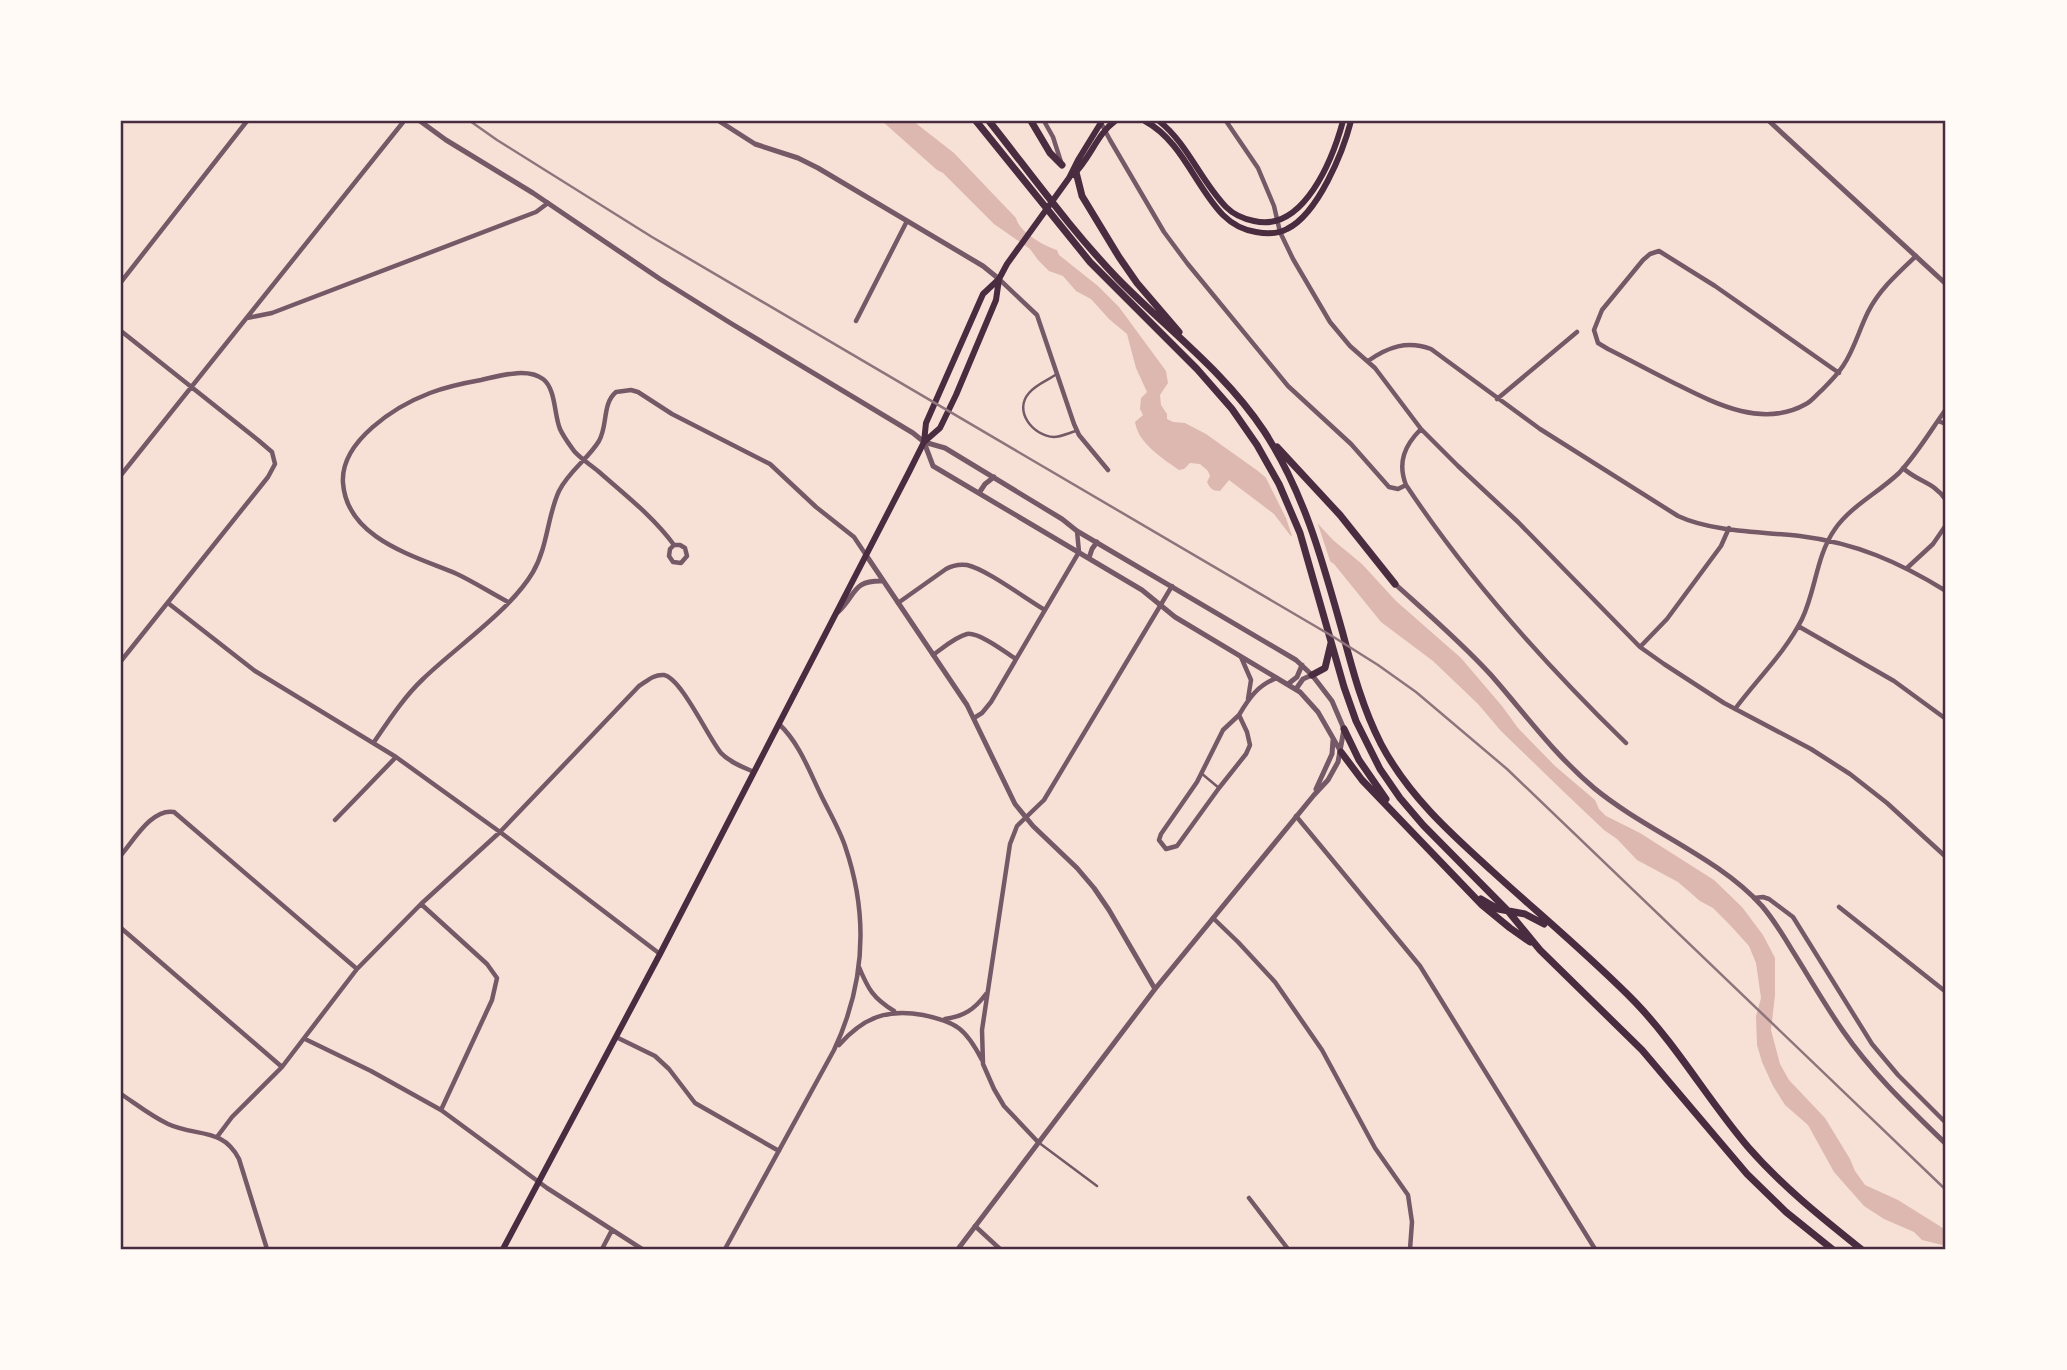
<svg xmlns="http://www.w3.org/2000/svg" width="2067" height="1370" viewBox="0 0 2067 1370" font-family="'DM Sans',sans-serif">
<rect width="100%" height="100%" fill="#f7e1d7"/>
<path fill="#dcb8b0" d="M882,121H913L954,153L1016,218C1019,232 1044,246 1057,250L1059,255L1098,286L1119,307L1166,371L1168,383L1160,395L1161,405L1167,414V419L1173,422L1185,423L1206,434L1258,471L1308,513L1333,540L1362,564L1396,601L1461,658L1502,706L1518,728L1555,766L1595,800L1599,809L1606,816L1640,833L1714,880L1742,907L1763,935L1775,958V995L1771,1030L1780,1064L1789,1080L1825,1118L1850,1159L1855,1171L1865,1185L1898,1200L1946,1230V1246L1922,1240L1914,1232L1884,1219L1864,1206L1834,1172L1808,1125L1785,1105L1773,1086L1762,1062L1757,1045L1756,1016L1761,998L1756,963L1749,946L1730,925L1713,908L1700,901L1678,882L1637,860L1617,839L1604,830L1565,793L1501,731L1478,704L1433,661L1381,622L1334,564L1290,535L1274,514L1229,480L1220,491C1212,491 1210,488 1207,482L1210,476L1208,471L1200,464L1190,463L1184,469L1179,470C1162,458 1138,443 1135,422L1143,415L1140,409L1141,398L1147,392L1136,368L1127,334L1109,319L1091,299L1076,291L1063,276L1049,271L1038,260L1030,249L994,224L943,173L937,170Z"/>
<path fill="#f7e1d7" d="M1262,470L1315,515L1332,567L1294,542L1286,518Z"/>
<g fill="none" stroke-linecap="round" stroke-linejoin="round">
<path stroke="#755966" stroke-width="2.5" d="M1057,374C1048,380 1035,385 1029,393C1013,411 1033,436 1054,437C1060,437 1069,433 1076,431
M1201,773L1219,788
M1038,1142L1097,1186"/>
<path stroke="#755966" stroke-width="4.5" d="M1044,121L1053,137L1061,162
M1100,121L1110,140L1164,232L1187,263L1288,386L1351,444L1389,487L1398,489L1406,485
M1226,121L1258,168L1274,206L1280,232L1293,259L1330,322L1350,346L1375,368L1421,429L1458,466L1518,522L1640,647L1664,664L1724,703L1811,749L1850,774L1887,803L1946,857
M999,279L1037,315L1074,424L1079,435L1108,470
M121,282L247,121
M247,318L272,313L536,212L548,203
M856,321L907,221
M121,331L258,440L272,452L275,464L268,477L121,661
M1368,361C1388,347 1407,340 1431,349L1540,429L1678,516C1712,532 1763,532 1800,536C1856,543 1899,562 1946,591
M1839,373L1715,286L1659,251L1650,254L1643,260L1602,310L1594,330L1598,343L1608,349C1630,360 1652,372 1674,383C1714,403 1762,429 1806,404C1812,401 1817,394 1822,390C1830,382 1837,375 1843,366C1854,350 1859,330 1868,312C1879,290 1898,273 1916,256
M1497,399L1577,332
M1938,421L1946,424
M1421,429C1405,445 1397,462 1406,485C1469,580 1545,664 1626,743
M1903,468C1918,482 1934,482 1946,500
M121,475L404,121
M1907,568L1933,544L1946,525
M508,602C491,593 474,582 457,574C415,556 347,539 343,483C340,441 396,406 430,393C446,387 464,383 481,380C499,376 527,367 543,379C556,389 554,415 560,429C563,436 569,444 574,451C581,459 591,465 598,471C624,494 654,517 674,545H680L685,548L687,556L681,563L673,562L669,556L670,549L674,545
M168,603L255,671L396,757L500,832L660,954
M898,603L946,569C953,565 959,564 967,565C986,569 1026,599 1045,610
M1798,626L1894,681L1946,719
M1640,647L1667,619L1721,546L1729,528
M933,655C943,648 955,637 967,634C979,632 1005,652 1016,659
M1241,657L1251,680L1248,699
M1735,709C1757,679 1785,653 1802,619C1816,590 1816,556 1835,529C1851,506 1878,493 1899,473C1917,454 1931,430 1946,409
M1239,715L1247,732L1250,745L1246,754L1219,788L1177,846L1166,849L1159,840L1161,834L1197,782L1223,730Z
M1239,715C1249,698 1258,685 1277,678
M974,718L982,713L991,702L1079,552L1077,531
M374,742C389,720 404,697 423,679C456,647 510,611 533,572C548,546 547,517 559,491C569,471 588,459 599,441C608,425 602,404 616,392L631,390L638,392L672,414L770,464L816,507L854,537L866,555
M1296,816L1420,966L1595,1249
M335,820L396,757
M121,855C134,840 152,808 174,812L357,969
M1754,898L1763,897L1769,899L1793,917L1872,1044L1898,1075L1946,1123
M421,904L487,964L497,978L492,1000L441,1110
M1839,907L1946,992
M1213,918L1238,942L1275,982L1322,1050L1375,1148L1408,1195L1412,1222L1410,1249
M121,928L282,1067
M859,967C868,989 873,998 894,1011
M945,1019C964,1016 974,1010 986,994
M616,1037L655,1056L669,1069L695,1103L779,1151
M305,1039L371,1071L441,1110L547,1188L642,1249
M839,1045C863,1018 887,1008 923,1015C957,1022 966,1029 982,1060
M121,1094C136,1104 151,1116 168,1124C196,1137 223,1127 239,1159L267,1249
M217,1137L232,1117L282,1067L357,969L421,904L500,832L639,686C647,681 654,674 664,675C681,678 708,737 721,753C729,762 743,767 754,772
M1038,1142L1004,1106L994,1089L983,1064L982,1030L1010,844L1017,826L1044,800L1172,586
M1249,1198L1288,1249
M975,1226L1000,1249
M602,1249L612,1230
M725,1249L834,1050C865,984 869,916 845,846C839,828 828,810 820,793C808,768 799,743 779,724"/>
<path stroke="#755966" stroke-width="5" d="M420,121L446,140L533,193L660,279L732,324L913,433L924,442L933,466L1142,590L1175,617L1300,692L1318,712L1341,752
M719,121L755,144L798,158L818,168L983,266L999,279
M1769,121L1946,284
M924,442L945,448L1062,519L1077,531L1296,660L1312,675L1332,701L1344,729L1338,762L1328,780L1314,795L1155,989L958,1249
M979,493L985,484L994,477
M866,555L967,705L1015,804L1033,826L1077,868L1094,888L1109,910L1155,989
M1089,558L1092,549L1097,542
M1395,584C1427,613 1462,643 1491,675C1526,715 1553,753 1594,788C1646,831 1718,857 1762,906C1774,920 1783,935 1792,950C1809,977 1825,1005 1843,1031C1872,1073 1909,1108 1946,1144
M838,612C857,594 852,580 883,581
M1288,684L1297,677L1302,665
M1296,689L1303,679L1312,675
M1316,789L1332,754L1333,740"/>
<path stroke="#4a2c40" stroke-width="6" d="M1145,121C1182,141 1195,186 1223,215C1232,224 1243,230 1256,232C1267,234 1278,234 1287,229C1318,214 1343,152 1351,121
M1159,121C1188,144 1200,180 1226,207C1233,214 1244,219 1254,221C1304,233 1333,158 1343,121
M1073,175C1090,159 1097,134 1115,121
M924,442L940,428L956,395L996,300L999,279
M503,1249L660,954L909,472L924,442L926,423L983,294L999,279L1007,264L1069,178L1078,160L1102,121"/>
<path stroke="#4a2c40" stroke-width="7" d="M976,121L1090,262L1197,369L1232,409L1257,445L1279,484L1300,533L1344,687L1356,721L1380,769L1400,798L1423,825L1508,911L1540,950L1642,1050L1747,1174L1786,1212L1832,1249
M989,121C1031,174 1071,230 1118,279C1167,329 1225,372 1264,431C1305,494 1323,563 1343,634C1353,672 1363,709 1381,744C1408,795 1449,832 1491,870C1539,914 1590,956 1636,1003C1678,1047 1708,1100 1748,1147C1782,1186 1821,1217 1861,1249
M1031,121L1050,153L1062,165
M1076,172L1082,196L1119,257L1137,283L1179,332
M1277,447L1340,515L1395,584
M1312,675L1325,668L1331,643
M1344,729L1359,760L1386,799
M1341,752L1362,780L1482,905L1510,928L1530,942
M1481,899L1498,909L1525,914L1544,924"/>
<path stroke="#8f747c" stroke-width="2.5" d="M470,121L497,140L652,237L1332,636L1378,665L1416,692L1507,769L1946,1190"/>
</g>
<rect width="2067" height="1370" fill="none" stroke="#fffaf5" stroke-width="245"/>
<rect x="122" y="122" width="1822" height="1126" fill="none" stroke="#4a2c40" stroke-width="2.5"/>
</svg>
